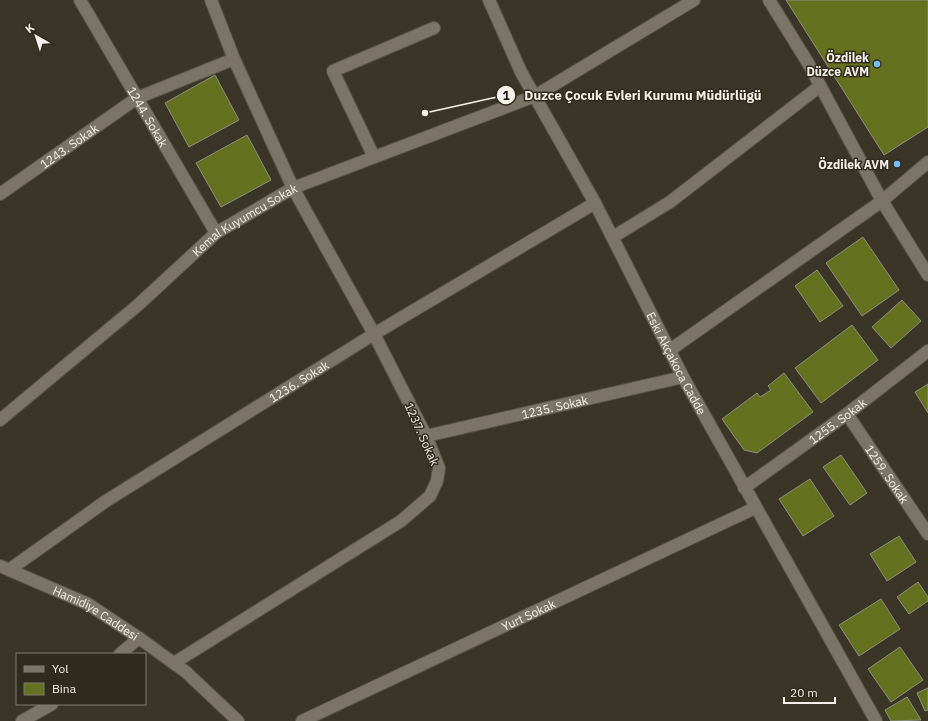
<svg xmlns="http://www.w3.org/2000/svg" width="928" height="721" viewBox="0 0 928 721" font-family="'IBM Plex Sans',sans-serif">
<rect width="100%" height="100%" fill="#3b3528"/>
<path fill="#64711e" stroke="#8c9080" d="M786,0H928V127L884,155Z
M215,75L239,120L189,147L165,103Z
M247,135L271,180L221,207L196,163Z
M863,237L899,290L862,316L826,263Z
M817,270L843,306L820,322L795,286Z
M902,300L921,321L891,348L872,327Z
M852,325L878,360L821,403L795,368Z
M784,373L813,412L757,453L744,450L722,419L757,393L760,397L771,390L768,386Z
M928,384V413L915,392Z
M841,455L867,493L850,505L823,467Z
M810,479L834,516L803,536L779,499Z
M899,536L916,562L887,581L870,554Z
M918,582L928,597V601L909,614L897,597Z
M881,599L900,629L859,656L839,625Z
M900,647L923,680L891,702L868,669Z
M928,688V710L925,711L917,693Z
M907,697L921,720L891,721L885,710Z"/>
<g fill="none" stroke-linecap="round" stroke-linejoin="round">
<defs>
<g id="minor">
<path id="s1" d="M80,0L216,233"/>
<path id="s2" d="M489,0L521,72L595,203L683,377L876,721"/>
<path d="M769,0L808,63L882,201L928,275"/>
<path d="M374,157L333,71L434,28"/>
<path id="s3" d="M0,194L137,98L234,59"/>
<path d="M613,237L670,202L820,86"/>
<path d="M670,350L882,201L928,162"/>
<path id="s4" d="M847,414L928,534"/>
<path id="s5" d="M0,420L138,305L216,233L293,188L535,96L694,0"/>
<path id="s6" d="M426,436L683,377"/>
<path id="s7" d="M744,488L847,414L928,351"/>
<path id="s8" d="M0,566L88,604L139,638L186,672L238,721"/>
<path id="s9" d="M9,570L106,501L374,334L595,203"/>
<path d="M120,654L139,638"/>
<path d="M174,663L401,521L430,496L437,481L439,468L426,436L374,334L293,188L234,59L211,0"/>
<path d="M22,721L52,704"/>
<path id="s10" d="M302,721L755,508"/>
</g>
</defs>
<use href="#minor" stroke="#595449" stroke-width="14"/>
<use href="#minor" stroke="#7c7567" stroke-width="12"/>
</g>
<g fill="#75c0f6" stroke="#312b1f" stroke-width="1.5">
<circle cx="877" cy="64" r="4"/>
<circle cx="897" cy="164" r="4"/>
</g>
<g text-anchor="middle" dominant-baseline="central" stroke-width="3" stroke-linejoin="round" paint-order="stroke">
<g font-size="12" font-weight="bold" fill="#f6f2ea" stroke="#312b1f" text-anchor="end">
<text x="869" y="57">Özdilek<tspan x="869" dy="14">Düzce AVM</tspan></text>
<text x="889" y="164">Özdilek AVM</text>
</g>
<g font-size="12" fill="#f6f2ea" stroke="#312b1f">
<text stroke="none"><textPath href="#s1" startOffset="135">1244. Sokak</textPath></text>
<text stroke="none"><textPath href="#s3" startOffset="84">1243. Sokak</textPath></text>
<text stroke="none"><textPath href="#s5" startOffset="317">Kemal Kuyumcu Sokak</textPath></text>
<text stroke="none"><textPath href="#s2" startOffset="409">Eski Akçakoca Cadde</textPath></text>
<text stroke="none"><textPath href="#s9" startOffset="346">1236. Sokak</textPath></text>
<text stroke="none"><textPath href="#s6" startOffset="132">1235. Sokak</textPath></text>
<text stroke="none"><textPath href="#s7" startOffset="115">1255. Sokak</textPath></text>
<text transform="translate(422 434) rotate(66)">1237. Sokak</text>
<text stroke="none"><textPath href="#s4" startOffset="72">1259. Sokak</textPath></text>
<text stroke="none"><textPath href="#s8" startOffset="107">Hamidiye Caddesi</textPath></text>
<text stroke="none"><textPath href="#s10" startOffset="250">Yurt Sokak</textPath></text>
</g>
</g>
<path fill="none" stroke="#f6f2ea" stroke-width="1.5" d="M425 113L506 95"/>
<g fill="#f6f2ea" stroke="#312b1f" stroke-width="1.5">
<circle cx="425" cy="113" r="4"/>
<circle cx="506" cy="95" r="10"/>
</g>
<g font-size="12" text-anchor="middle" font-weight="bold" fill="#111">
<text x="506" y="100">1</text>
</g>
<g font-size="13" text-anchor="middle" font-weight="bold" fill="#f6f2ea" stroke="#312b1f" stroke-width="3" stroke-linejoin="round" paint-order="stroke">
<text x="643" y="100">Duzce Çocuk Evleri Kurumu Müdürlügü</text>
</g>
<rect x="16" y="653" width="130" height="52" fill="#312b1f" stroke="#807b70"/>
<rect x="24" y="666" width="20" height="6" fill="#7c7567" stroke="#807b70"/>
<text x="52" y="673" font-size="12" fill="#f6f2ea">Yol</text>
<rect x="24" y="683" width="20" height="12" fill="#64711e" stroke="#807b70"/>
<text x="52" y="693" font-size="12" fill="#f6f2ea">Bina</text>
<g transform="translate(36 36) rotate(321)" stroke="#312b1f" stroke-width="3" paint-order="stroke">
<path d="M0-3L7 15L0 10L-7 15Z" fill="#f6f2ea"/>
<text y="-6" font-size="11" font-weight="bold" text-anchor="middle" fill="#f6f2ea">K</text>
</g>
<path d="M784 697v6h51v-6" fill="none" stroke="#f6f2ea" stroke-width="2"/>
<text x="790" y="697" font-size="12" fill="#f6f2ea" stroke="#312b1f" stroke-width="3" paint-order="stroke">20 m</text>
</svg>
